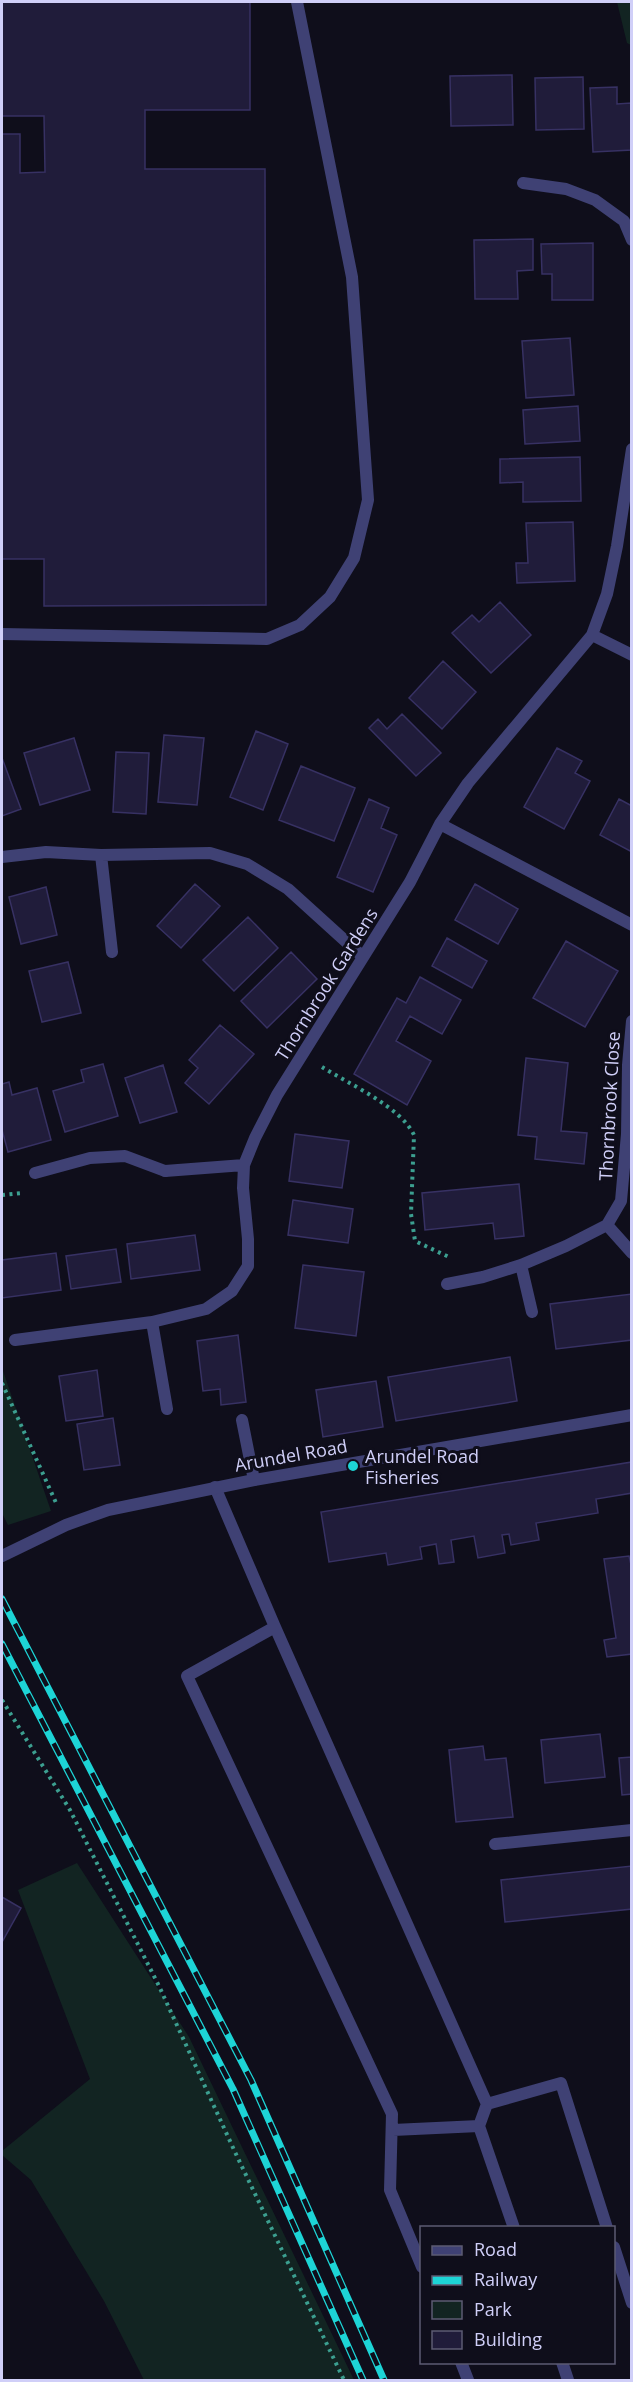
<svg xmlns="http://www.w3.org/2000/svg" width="633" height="2382" viewBox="0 0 633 2382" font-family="'Open Sans',sans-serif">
<rect width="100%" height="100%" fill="#0f0e1b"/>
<path fill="#122422" d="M617,2H631V45L627,43Z
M2,1368L51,1511L8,1525L2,1513Z
M77,1863L189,2037L354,2380H144L104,2301L31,2180L2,2155V2151L90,2079L18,1890Z"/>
<path fill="#201c3a" stroke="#373163" stroke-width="1.5" d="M2,2H250V110H145V169H265L266,605L44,606V559H2V134H20V173L45,172L44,116H2Z
M512,75L513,125L451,126L450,76Z
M583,77L584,129L536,130L535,78Z
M617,87V104L631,103L632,150L593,152L590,88Z
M533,239V270L517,271L518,299H475L474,240Z
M593,243V300H552V274H542L541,244Z
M570,338L574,395L526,398L522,341Z
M578,406L580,441L525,444L523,410Z
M580,457L581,501L523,502V482L500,483V459Z
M573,522L575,581L517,583L516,563H528L526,523Z
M500,602L531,635L491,673L452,633L472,615L479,622Z
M443,661L476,692L442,729L409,698Z
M402,714L441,753L416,776L369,728L378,719L387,729Z
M256,731L288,744L263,810L230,797Z
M164,735L204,738L197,805L158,802Z
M74,738L90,790L40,805L24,753Z
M557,748L582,761L575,773L590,781L564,829L524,807Z
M116,752L149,753L146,814L113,812Z
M2,758L21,809L2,816Z
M301,766L355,788L334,841L279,820Z
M369,799L389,808L381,828L397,835L373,892L337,877Z
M619,799L632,806V852L600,835Z
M195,884L220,906L181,948L157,926Z
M475,884L518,909L498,944L455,920Z
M46,887L57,935L21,944L9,897Z
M248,917L278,948L234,991L203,960Z
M447,938L487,961L472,988L432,966Z
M566,941L618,971L585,1027L533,998Z
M291,952L317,979L267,1028L241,1001Z
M68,962L81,1013L42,1022L29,971Z
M420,977L461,1000L442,1034L410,1016L396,1041L431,1061L407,1105L354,1074L397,998L406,1003Z
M220,1025L254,1054L209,1104L185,1083L198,1068L189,1060Z
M526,1058L568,1063L561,1131L587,1133L584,1164L535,1159L537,1137L518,1135Z
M103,1064L118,1116L65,1132L53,1091L84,1082L81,1070Z
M163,1065L177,1112L140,1123L125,1078Z
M9,1082L12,1095L37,1088L51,1140L8,1152L2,1130V1084Z
M295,1134L349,1141L342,1188L289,1181Z
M519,1184L524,1236L495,1239L493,1223L425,1230L422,1193Z
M293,1200L353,1209L348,1243L288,1235Z
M195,1235L200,1270L131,1279L127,1244Z
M116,1249L121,1282L71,1289L66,1256Z
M56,1253L61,1290L2,1298V1260Z
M303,1265L364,1272L356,1336L295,1328Z
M632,1294V1340L556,1349L550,1304Z
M238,1335L246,1402L221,1405L220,1389L203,1391L197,1341Z
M510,1357L517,1401L396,1421L388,1377Z
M97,1370L103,1416L66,1421L59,1376Z
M376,1381L383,1427L323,1437L316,1390Z
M113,1418L120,1465L84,1470L77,1424Z
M632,1462V1493L596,1499L598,1513L536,1523L539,1540L511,1545L509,1534L502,1535L505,1553L478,1558L474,1536L451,1540L454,1562L439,1564L436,1544L420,1547L422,1559L388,1565L386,1553L329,1562L321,1512Z
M629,1556L632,1569V1654L607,1657L604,1640L616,1638L604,1559Z
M600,1734L605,1777L545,1783L541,1740Z
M483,1746L485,1760L506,1758L513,1817L456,1822L449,1750Z
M632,1757V1794L622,1795L619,1758Z
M632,1866V1909L505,1922L501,1880Z
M2,1897L21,1908L2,1942Z"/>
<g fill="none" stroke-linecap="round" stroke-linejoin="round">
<path stroke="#3c9f90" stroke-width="4" stroke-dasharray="3 4.5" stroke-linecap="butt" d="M322,1067C349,1084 401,1107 414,1135L411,1214L415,1241L451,1258
M2,1195L22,1193
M2,1383L57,1505
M2,1700L70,1810L159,1986L235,2152L344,2380"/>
<path stroke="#3f4174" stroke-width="12" d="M2,634L267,639L300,625L330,597L354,558L368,500L352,277L297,2
M35,1173L90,1158L125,1156L165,1171
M242,1420L254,1480
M215,1487L275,1627L487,2104L479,2126L514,2228
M275,1627L187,1676L392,2114L390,2190L422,2267
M487,2104L561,2083L607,2228
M393,2130L479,2126
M614,2247L632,2303
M461,2362L468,2380
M562,2362L568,2380"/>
<path stroke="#3f4174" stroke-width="12" d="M523,183L566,189L595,200L624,221L632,240
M592,635L632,655
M440,824L632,925
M101,855L112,952
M2,857L46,852L101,855L210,853L247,864L288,889L363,957
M165,1171L244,1165
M607,1225L632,1253
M521,1265L532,1312
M447,1284L483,1277L521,1265L566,1246L607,1225L621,1201L627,1134L628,1065L632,1021
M152,1322L167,1409
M15,1340L152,1322L206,1309L232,1291L248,1266V1239L243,1188L244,1165L255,1138L277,1095L410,882L440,824L468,783L592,635L607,594L617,546L632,449
M2,1556L66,1525L108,1510L254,1480L632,1415
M495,1844L632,1830"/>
<defs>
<path id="rail" d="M2,1599L251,2080L384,2380
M2,1644L233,2089L363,2380"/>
</defs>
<use href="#rail" stroke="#1dd4d6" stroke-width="7"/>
<use href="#rail" stroke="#0f0e1b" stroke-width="4.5" stroke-dasharray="14" stroke-linecap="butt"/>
</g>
<circle fill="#1dd4d6" stroke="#0f0e1b" stroke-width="2" cx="353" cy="1466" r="6"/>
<g text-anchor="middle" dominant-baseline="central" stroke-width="6" stroke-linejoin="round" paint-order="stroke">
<g font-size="18" fill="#d0cff8" stroke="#0f0e1b">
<text transform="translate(326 984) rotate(-58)">Thornbrook Gardens</text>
<text transform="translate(609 1106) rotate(-87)">Thornbrook Close</text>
<text transform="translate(291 1455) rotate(-10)">Arundel Road</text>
</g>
<g font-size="18" fill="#d0cff8" stroke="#0f0e1b" text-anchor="start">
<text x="365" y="1456">Arundel Road<tspan x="365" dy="21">Fisheries</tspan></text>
</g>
</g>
<rect width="633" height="2382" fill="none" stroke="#d0cff8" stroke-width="6"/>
<rect x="420" y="2226" width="195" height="138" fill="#0f0e1b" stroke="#5c5b73" stroke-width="1.5"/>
<rect x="432" y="2246" width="30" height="9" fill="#3f4174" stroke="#5c5b73" stroke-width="1.5"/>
<text x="474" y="2256" font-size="18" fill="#d0cff8">Road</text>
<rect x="432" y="2276" width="30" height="9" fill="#1dd4d6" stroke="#5c5b73" stroke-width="1.5"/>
<text x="474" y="2286" font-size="18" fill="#d0cff8">Railway</text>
<rect x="432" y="2301" width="30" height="18" fill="#122422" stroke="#5c5b73" stroke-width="1.5"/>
<text x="474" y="2316" font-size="18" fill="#d0cff8">Park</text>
<rect x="432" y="2331" width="30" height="18" fill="#201c3a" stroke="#5c5b73" stroke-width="1.5"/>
<text x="474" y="2346" font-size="18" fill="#d0cff8">Building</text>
</svg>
